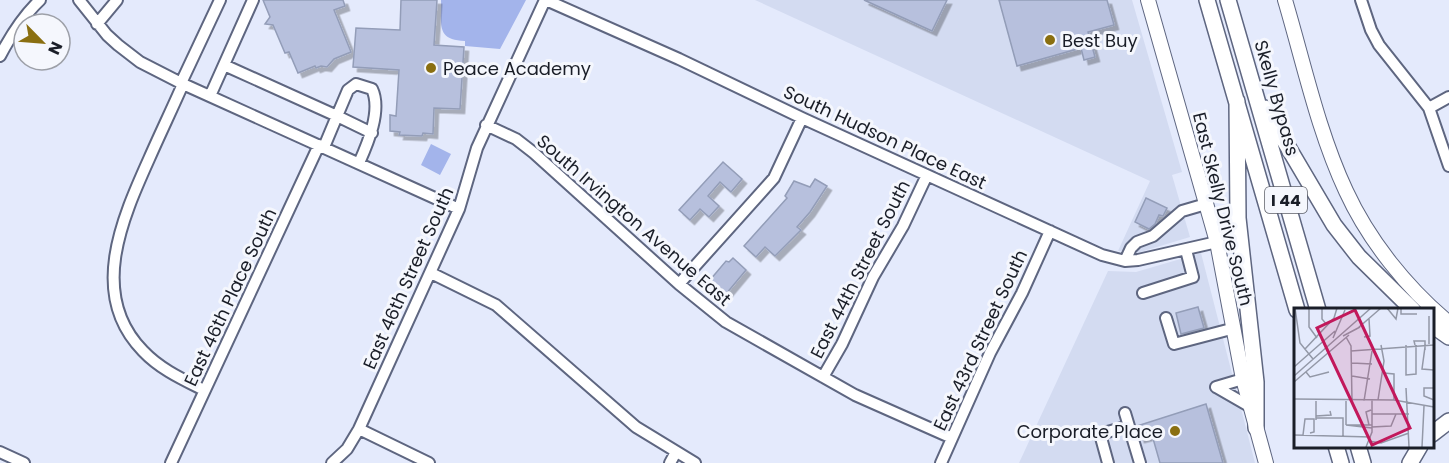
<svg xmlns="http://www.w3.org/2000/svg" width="1449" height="463" viewBox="0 0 1449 463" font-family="Poppins,sans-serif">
<defs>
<filter id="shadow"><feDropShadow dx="4.5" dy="4.5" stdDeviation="0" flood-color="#0004"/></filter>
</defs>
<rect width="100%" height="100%" fill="#e4eafc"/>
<path fill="#d3dbf1" d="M755,0H1132L1182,172L1172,175L1190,237L1137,253L1118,251L1150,181Z
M1201,253L1255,463H1019L1108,271L1136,272Z"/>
<path fill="#a3b4eb" d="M441,0H526L500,49L465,46V41C435,40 442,24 441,0Z
M431,144L451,154L440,175L421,165Z"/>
<path fill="#b7c0dd" stroke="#939db8" stroke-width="1.5" filter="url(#shadow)" d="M263,0H343L345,6L334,10L351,52L334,59L327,67L321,66L316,68L315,66L298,73L289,52L285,53L273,25L265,24L270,17Z
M401,0H437L434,45L464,47L460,109L434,108L433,134L423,133L422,136L399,135L400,132L390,131V115L396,116L399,70L353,67L356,28L400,30Z
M864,0H947L932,31Z
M999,0H1107L1114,25L1088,32L1095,57L1084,60L1081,48L1017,66Z
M723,162L742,179L731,192L720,182L708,196L719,206L709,217L700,209L690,220L679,210Z
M815,179L827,186L810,212L797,227L801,230L775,256L765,247L756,257L744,246L787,198L785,196L794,181L810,187Z
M1146,198L1167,208L1163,216L1159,215L1155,224L1149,229L1135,222Z
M733,258L746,270L726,294L710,280L726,261L729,262Z
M1198,307L1204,328L1181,334L1176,313Z
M1206,404L1223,463H1160L1152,435L1140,438L1137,426Z"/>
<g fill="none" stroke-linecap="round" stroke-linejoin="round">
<defs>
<path id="minor" d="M79,0L107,35L118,45L140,62L183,84L459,209
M546,0L679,59L802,118L1102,255L1125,261L1138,260L1217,242
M1361,0L1371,30L1379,45L1429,108L1449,166
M97,24L117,0
M0,56C11,35 23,16 40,0
M224,65L337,116L348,90L356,84L372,89C382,110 368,143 359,163
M181,83L220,0
M183,84C172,109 160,134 149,159C122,219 88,295 143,351C160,369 182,379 204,390
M210,96L253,0
M1429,108L1449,97
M486,125L516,139L534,153L679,284L726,322L855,395L952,438
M324,147L337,116L372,133
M1125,261L1131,248L1137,242L1153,236L1182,211L1206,204
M431,273L496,305L636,427L695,463
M679,284L774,178L802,118
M1143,293L1193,277L1186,250
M1166,318L1174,344L1235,328
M823,377L842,344L873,277L903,226L927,175
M1216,387L1249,406
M1216,387L1243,379
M1125,413L1140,463
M359,429L429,463
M0,452L24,463
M171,463L319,145
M332,463L347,449L359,429L459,209L477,148L545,0
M670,463L676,452
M941,463L990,353L1022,293L1050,231
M1108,463L1100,434L1129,426"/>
<path id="major" d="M1148,0L1217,242L1243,379L1266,463
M1285,0C1304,64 1318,131 1346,191C1369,241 1407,288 1449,323"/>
<path id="highway" d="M1207,0L1297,310
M1228,0L1318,310
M1237,101L1238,218L1256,382V428
M1265,108L1334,225L1359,257L1413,310
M1432,325L1449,337
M1432,434L1449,421
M1336,446L1341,463
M1358,446L1363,463
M1410,463L1420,446"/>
</defs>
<use href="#minor" stroke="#5e6680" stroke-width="14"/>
<use href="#major" stroke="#5e6680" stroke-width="16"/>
<use href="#highway" stroke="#5e6680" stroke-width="18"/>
<use href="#minor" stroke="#fff" stroke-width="10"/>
<use href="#major" stroke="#fff" stroke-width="14"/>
<use href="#highway" stroke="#fff" stroke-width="15"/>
</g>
<g fill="#8a6f11" stroke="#f5f7fd" stroke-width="2">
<circle cx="1050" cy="40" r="6"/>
<circle cx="431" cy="68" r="6"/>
<circle cx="1175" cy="431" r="6"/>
</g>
<g text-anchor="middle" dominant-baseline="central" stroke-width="6" stroke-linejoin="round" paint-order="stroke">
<rect fill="#f5f7fd" stroke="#5c5f68" stroke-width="1.5" x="1265" y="187" width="42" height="26" rx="4.5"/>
<g font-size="16" font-weight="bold" fill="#1a1e28">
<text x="1286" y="200">I 44</text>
</g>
<g font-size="18" fill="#1a1e28" stroke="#f5f7fd" text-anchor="start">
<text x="1062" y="40">Best Buy</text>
<text x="443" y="68">Peace Academy</text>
<text x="1163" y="431" text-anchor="end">Corporate Place</text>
</g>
<g font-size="18" fill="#1a1e28" stroke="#f5f7fd">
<text transform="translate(1277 98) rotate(74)">Skelly Bypass</text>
<text transform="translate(885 137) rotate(25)">South Hudson Place East</text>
<text transform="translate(1223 209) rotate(76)">East Skelly Drive South</text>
<text transform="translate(634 220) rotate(41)">South Irvington Avenue East</text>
<text transform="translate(860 269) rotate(-63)">East 44th Street South</text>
<text transform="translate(408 278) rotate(-66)">East 46th Street South</text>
<text transform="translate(230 297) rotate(-65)">East 46th Place South</text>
<text transform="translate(980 340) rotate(-65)">East 43rd Street South</text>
</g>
</g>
<g transform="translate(1294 308)">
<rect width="140" height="140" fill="#e4eafc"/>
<path fill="none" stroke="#9398a7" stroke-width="1.5" d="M1,0L6,35L19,51M15,0V19L23,30M28,0V11L33,17M93,0L102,11L104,0M107,0V6H123M64,20L87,0M49,28L66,19M52,29L57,38L58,93M70,29L76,28L75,11M39,30L51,2M135,36V8M112,37V67L122,66V37M121,37L120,33H131V42M131,39L128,61L140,62M11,41L40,10L43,0M57,43L140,37M58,55L78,56M0,59L41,23M12,64L16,69L35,64M90,65L100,66V92M0,68L77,0M58,68L76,71M0,74L55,27M112,80L115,139M140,80H130V88L140,92M0,91L100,92L140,99M84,92L90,53L87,37M22,93V112M52,93V117M70,93L78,43M78,106H115M22,108L37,107L36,103M22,110H49V128M75,117L72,104L77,102M78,117H52L78,120M78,119L97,118L102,106M0,127L77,129M9,127L11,111H20V124L16,125M74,133L87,135L115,125M72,139L78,124V92M128,139L130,98"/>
<path fill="#c2185b" fill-opacity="0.15" stroke="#c2185b" stroke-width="3" d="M61,2L116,120L78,137L23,20Z"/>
<rect width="140" height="140" fill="none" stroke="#1a1e28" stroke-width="3"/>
</g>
<g transform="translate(42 42) rotate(115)"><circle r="28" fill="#f5f7fd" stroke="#9da0a8" stroke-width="1.5"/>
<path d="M0-4.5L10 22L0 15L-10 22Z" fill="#8a6f11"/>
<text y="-9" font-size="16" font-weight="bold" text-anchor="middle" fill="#1a1e28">N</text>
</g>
</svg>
